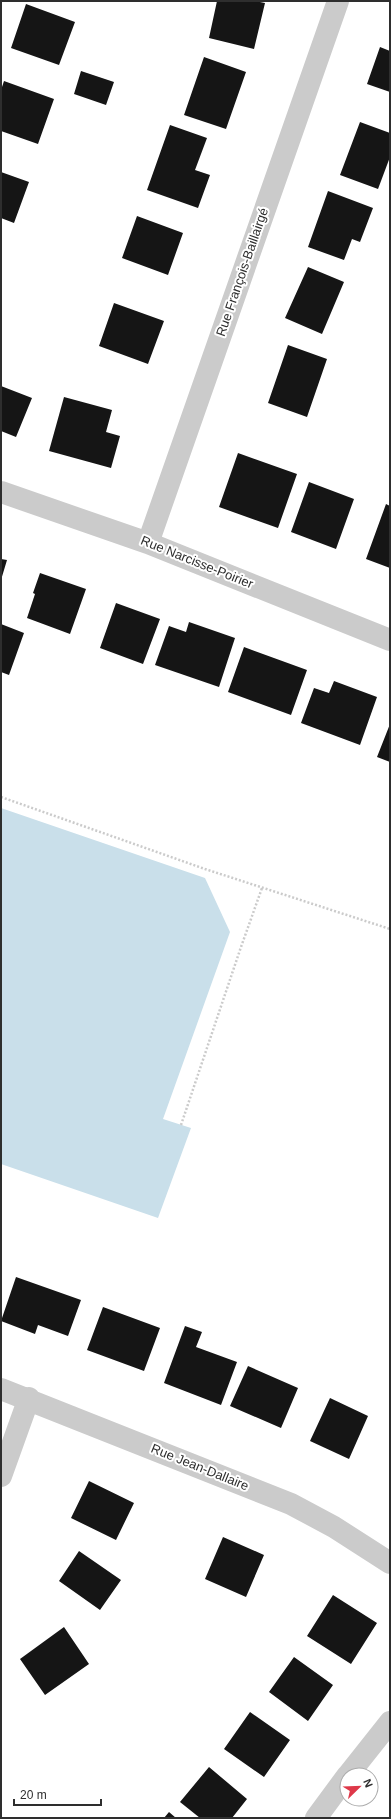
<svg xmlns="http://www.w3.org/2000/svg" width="391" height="1819" viewBox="0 0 391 1819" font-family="Helvetica,sans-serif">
<rect width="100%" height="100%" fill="#fff"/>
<path fill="#c9dfea" d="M1,808L205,878L230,932L163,1119L191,1128L158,1218L1,1164Z"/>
<path fill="#151515" d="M217,1H255L265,3L254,49L209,38Z
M26,4L75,22L59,65L11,48Z
M380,47L390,51V92L367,84Z
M204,57L246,72L226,129L184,115Z
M81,71L114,82L106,105L74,94Z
M4,81L54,99L38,144L1,131V90Z
M360,122L390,133V157L378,189L340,175Z
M170,125L207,138L195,170L210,175L198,208L147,190Z
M1,172L29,182L14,223L1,218Z
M328,191L373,208L360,242L352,239L344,260L308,247Z
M137,216L183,233L168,275L122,258Z
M308,267L344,282L322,334L285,318Z
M114,303L164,321L148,364L99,346Z
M288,345L327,359L307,417L268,403Z
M1,386L32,398L16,437L1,431Z
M64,397L112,410L106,432L120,436L111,468L49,451Z
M238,453L297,474L278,528L219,507Z
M309,482L354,499L336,549L291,532Z
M386,504L390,506V568L366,559Z
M1,559L7,560L1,580Z
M40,573L86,589L70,634L27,618L35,594L33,593Z
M116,603L160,619L143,664L100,648Z
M189,622L235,638L219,687L155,665L169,626L186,632Z
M1,624L24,633L9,675L1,672Z
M244,647L307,670L291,715L228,692Z
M334,681L377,697L360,745L301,723L314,688L329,693Z
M390,724V762L377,757Z
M16,1277L81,1300L68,1336L38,1325L35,1334L1,1321Z
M103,1307L160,1328L144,1371L87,1350Z
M185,1326L202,1332L196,1347L237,1362L221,1405L164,1383Z
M248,1366L298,1388L281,1428L230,1406Z
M330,1398L368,1416L349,1459L310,1441Z
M89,1481L134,1503L116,1540L71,1518Z
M223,1537L264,1555L246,1597L205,1579Z
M79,1551L121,1580L100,1610L59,1581Z
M333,1595L377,1623L351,1664L307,1636Z
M64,1627L89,1664L45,1695L20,1659Z
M294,1657L333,1685L308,1721L269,1692Z
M250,1712L290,1740L264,1777L224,1749Z
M209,1767L247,1799L232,1818H200L180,1802Z
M169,1812L176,1818H164Z"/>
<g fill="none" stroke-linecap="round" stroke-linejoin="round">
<path stroke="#cbcbcb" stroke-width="2.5" stroke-dasharray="2 2" stroke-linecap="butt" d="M1,797L205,869L390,929
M181,1125L241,947L262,888"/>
<path stroke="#cbcbcb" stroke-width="22" d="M1,492L148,543L390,640
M148,543L338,1
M1,1389L291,1504L334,1527L390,1563
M1,1476L29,1398
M348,1775L390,1722
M316,1818L347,1776"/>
</g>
<g text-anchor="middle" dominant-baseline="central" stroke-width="4" stroke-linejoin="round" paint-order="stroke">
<g font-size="13" fill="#2e2e2e" stroke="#fff">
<text transform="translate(242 272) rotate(-71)">Rue François-Baillairgé</text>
<text transform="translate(197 562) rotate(22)">Rue Narcisse-Poirier</text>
<text transform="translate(200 1467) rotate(22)">Rue Jean-Dallaire</text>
</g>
</g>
<rect width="391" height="1819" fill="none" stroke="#2e2e2e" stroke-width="4"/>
<g transform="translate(359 1787) rotate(67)"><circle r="19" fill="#ffffff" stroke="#ababab"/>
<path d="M0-3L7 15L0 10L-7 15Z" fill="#de3849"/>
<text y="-6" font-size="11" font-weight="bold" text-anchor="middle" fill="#2e2e2e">N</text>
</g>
<path d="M14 1799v6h87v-6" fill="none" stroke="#2e2e2e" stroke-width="2"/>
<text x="20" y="1799" font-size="12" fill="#2e2e2e" stroke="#ffffff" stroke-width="3" paint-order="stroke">20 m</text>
</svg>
